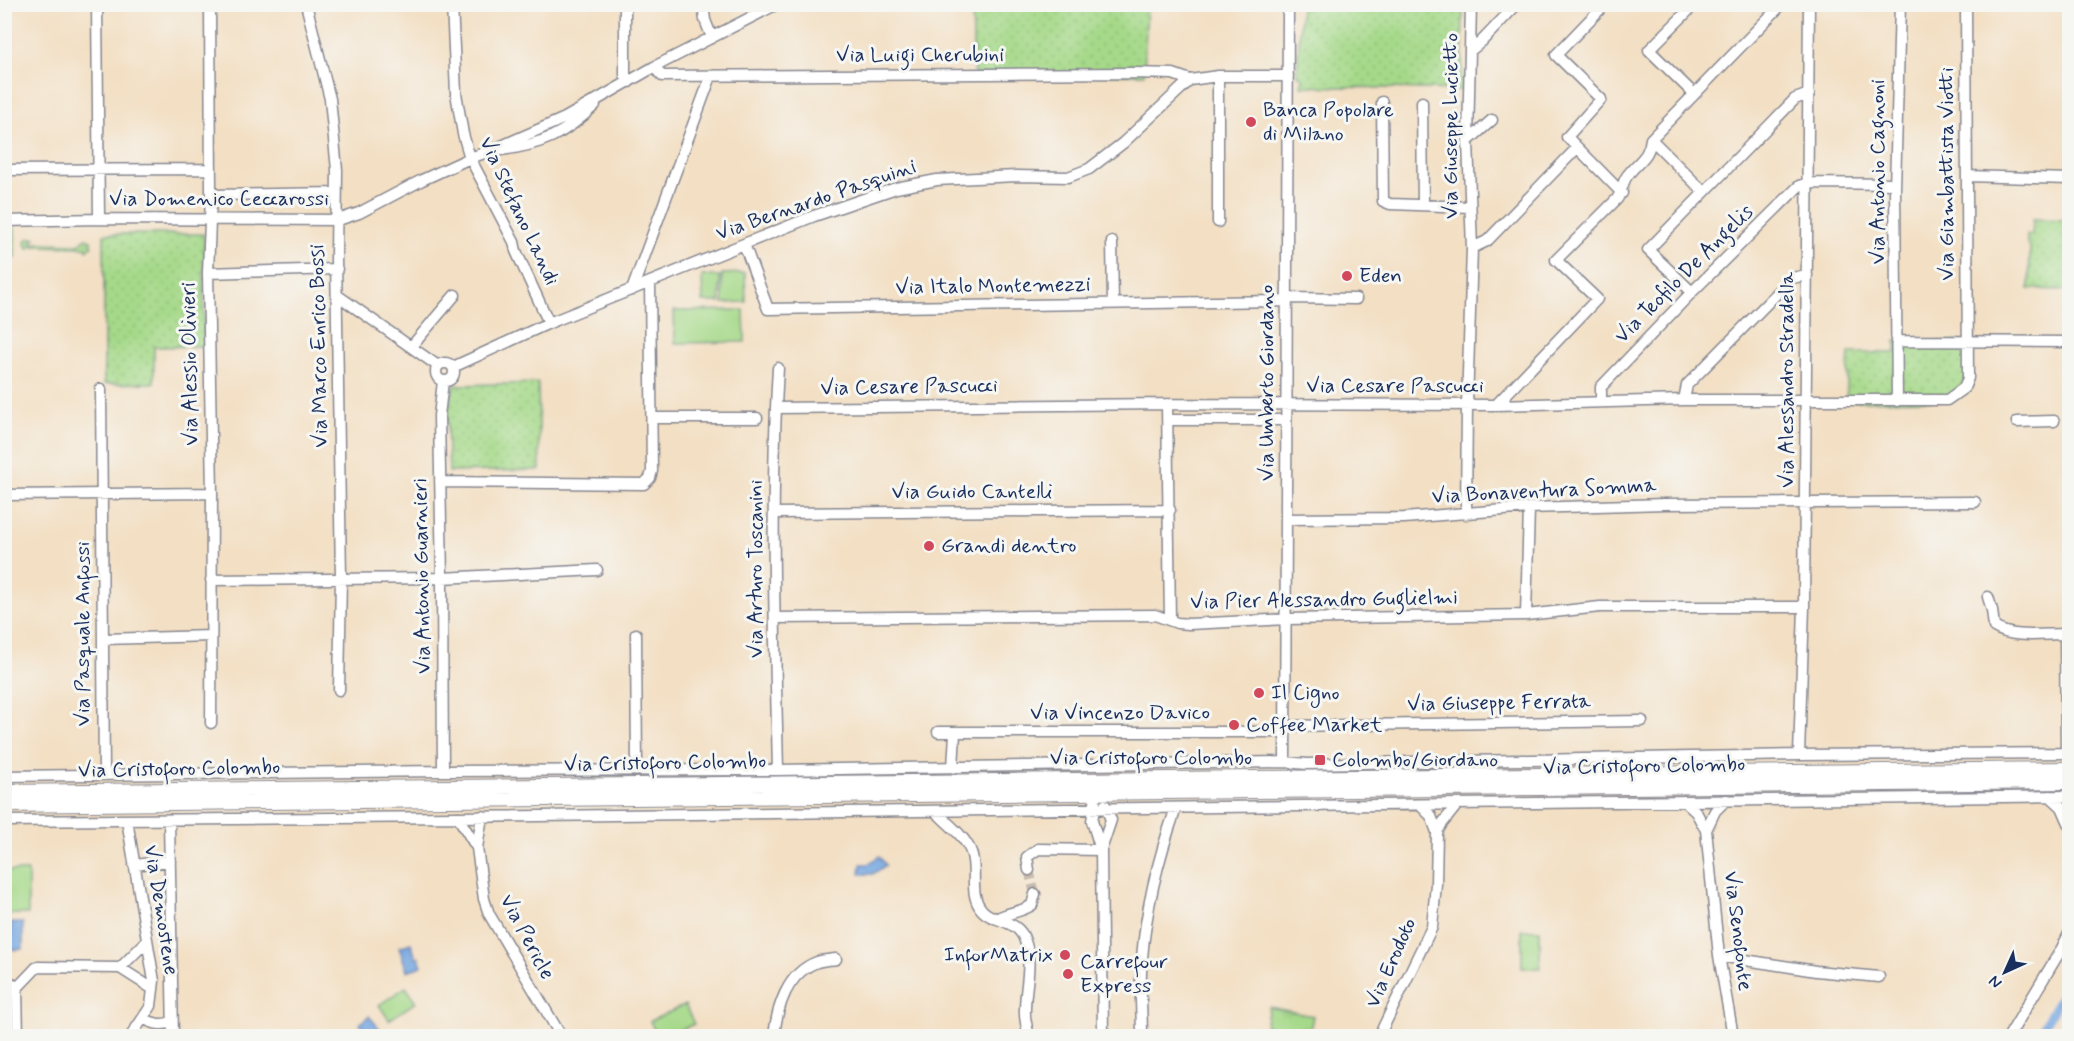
<svg xmlns="http://www.w3.org/2000/svg" width="2074" height="1041" viewBox="0 0 2074 1041" font-family="Mynerve,sans-serif">
<defs>
<pattern id="grass-dots" width="8" height="8" patternUnits="userSpaceOnUse" patternTransform="scale(1.5)"><rect width="8" height="8" fill="#a6d989"/><path d="M2 2h.1M6 6h.1" fill="none" stroke="#8ebb79" stroke-width="1.8" stroke-linecap="round"/></pattern>
<pattern id="park-tufts" width="24" height="20" patternUnits="userSpaceOnUse" patternTransform="scale(1.5)"><rect width="24" height="20" fill="#a6d989"/><path d="M3 7l-1-3M5 7V3M7 7l1-3M15 17l-1-3M17 17v-4M19 17l1-3" fill="none" stroke="#8ebb79"/></pattern>
</defs>
<rect width="100%" height="100%" fill="#f6f6f2"/>
<filter id="ink" filterUnits="userSpaceOnUse"><feTurbulence type="fractalNoise" baseFrequency=".0167" numOctaves="2"/><feDisplacementMap in="SourceGraphic" scale="12" xChannelSelector="R" yChannelSelector="G"/><feConvolveMatrix kernelMatrix="1 2 1 2 8 2 1 2 1" color-interpolation-filters="sRGB"/></filter>
<filter id="wash" filterUnits="userSpaceOnUse"><feTurbulence type="fractalNoise" baseFrequency=".008" numOctaves="4" result="noise"/><feDisplacementMap in="SourceGraphic" scale="24" xChannelSelector="R" yChannelSelector="G"/><feGaussianBlur stdDeviation="1.35" result="paint"/><feColorMatrix in="noise" values="0 0 0 0 0 0 0 0 0 0 0 0 0 0 0 0 0 1.4 0 .05"/><feComposite in="paint" operator="in"/></filter>
<g filter="url(#wash)">
<rect width="100%" height="100%" fill="#f3dfc3"/>
<path fill="url(#grass-dots)" stroke="#608474" stroke-width="1.5" d="M972,5H1147L1144,74H974Z
M1301,5H1463L1462,90L1301,86L1303,78L1297,74Z
M2033,219L2069,220V290L2029,289L2030,246L2027,245V235H2032Z
M15,228V258L5,257V229Z
M104,234H204V346L154,347V383L104,384Z
M30,238H35L31,243L79,244L86,238L91,240L92,246L87,250L86,247L30,246L29,249L25,244L26,240Z
M1896,341L1968,342V378L1947,400L1846,401L1849,353H1896Z
M538,383L540,470L449,472C448,442 444,412 455,385Z"/>
<path fill="url(#park-tufts)" stroke="#608474" stroke-width="1.5" d="M1269,1007L1313,1016L1309,1036L1265,1028Z"/>
<path fill="#a6d989" stroke="#608474" stroke-width="1.5" d="M745,273L746,302L723,303L722,274Z
M702,276H720V302H703Z
M744,310L745,342L675,343L674,311Z
M6,871H28V914H6Z
M1522,930H1540V968H1522Z
M406,987L416,1002L389,1020L379,1005Z
M685,1005L694,1024L666,1036H657L650,1021Z"/>
<path fill="#75a6df" stroke="#486a9e" stroke-width="1.5" d="M879,856L886,865L873,874H860L861,864H868Z
M11,923H23V949L11,950Z
M411,943L416,958L419,957L422,966L407,971L399,947Z
M369,1016L385,1035L371,1036L360,1024Z"/>
<g fill="none" stroke-linecap="round" stroke-linejoin="round">
<path stroke="#75a6df" stroke-width="9" d="M2038,1036L2070,981"/>
</g>
</g>
<g filter="url(#ink)">
<g fill="none" stroke-linecap="round" stroke-linejoin="round">
<path stroke="#c8bcaf" stroke-width="10" stroke-dasharray="10 5" stroke-linecap="butt" d="M1029,870L1035,894"/>
<defs>
<path id="minor" d="M97,4L99,219
M210,4L211,195L208,273L212,493L211,723
M306,4L330,99L337,170L336,257L341,578L339,690
M452,4L456,93L463,134L470,158L514,242L516,251L549,323
M625,4V75L629,82
M703,4L705,20L712,38
M1471,4L1468,141L1472,248
M1605,4L1556,55L1601,99L1567,137L1622,193
M1471,50L1481,42L1517,4
M654,67L662,76L1134,73L1173,74L1190,80
M1694,94L1649,50L1695,4
M1382,102L1383,201L1390,204L1470,207
M1422,102L1423,205
M1651,139L1704,192
M1468,141L1492,120
M501,150C542,145 565,134 595,105
M4,170L210,169
M1967,176L2070,179
M211,195L336,193
M4,221L99,219L338,220L359,213L422,180L470,158L490,151L565,118L654,67L777,4
M1218,222V76
M1112,242L1113,304
M744,244L768,309L1287,301
M208,273L337,269
M632,290L711,76
M1692,292L1648,250L1795,99L1809,94
M337,295L438,366
M1287,298L1356,299
M1896,341L2070,342
M411,347L455,295
M436 372a9 9 0 1 1 18 0a9 9 0 1 1-18 0Z
M453,367L549,323L744,244L814,216L896,188L937,180L1016,176L1068,177L1089,169L1123,143L1190,80L1218,76H1288
M778,368C770,502 775,637 778,770
M443,381L439,416L442,578L443,771
M101,389L104,775
M1684,400L1687,385L1792,278L1807,275
M1897,401L1895,189L1900,4
M1601,402V387L1692,292L1799,186L1808,183L1895,184
M1167,404L1170,620
M1496,405L1597,299L1556,260L1617,199C1622,192 1622,183 1627,176C1638,161 1649,158 1651,139L1782,4
M776,408L1167,404L1496,405L1684,400H1947L1964,388L1968,378L1966,4
M652,418H757
M1168,420H1286
M2017,422L2054,421
M440,482L644,484L650,478L652,471L650,282
M4,495L212,493
M775,513L1170,510
M1466,514L1467,405L1472,248L1487,241L1577,148
M1286,519L1404,518L1529,508L1665,504L1975,502
M211,580L442,578L597,570
M1988,597L1992,610L1994,627C2013,639 2042,634 2065,634L2066,753
M1526,615L1529,508
M775,618L1155,615L1177,623L1189,624L1287,619L1526,615L1600,607H1804
M636,634L637,770
M103,639L211,636
M1285,726L1642,721
M938,732H1285
M1799,755L1804,607L1809,4
M1285,762L1288,4
M953,768L955,733
M4,776L443,771L778,770L1285,762L1307,764L1799,755L2070,753
M2050,796L2062,807L2070,825
M1684,801L1696,812L1706,830L1719,956L1733,1036
M1095,802L1092,821L1101,850L1103,1036
M935,811C947,823 965,836 971,852C978,870 968,895 982,910C993,923 1018,918 1025,941C1033,963 1025,987 1025,1009C1024,1018 1027,1028 1029,1036
M482,816L477,848L484,899L489,914L561,1036
M458,817L477,848
M127,820L154,981L151,1006L131,1036
M169,820L173,1036
M4,821L458,817L2070,796
M1706,830L1715,811L1726,800
M1437,832L1441,825L1457,805
M1101,850L1111,820L1105,805
M134,865L170,861
M1029,870L1027,857L1038,849L1101,850
M998,918C1009,912 1022,912 1032,905L1035,894
M147,941L120,968L153,989
M1719,956L1816,971L1879,977
M4,977L17,988L37,967L120,968
M17,988L18,1036
M144,1019C155,1024 161,1026 172,1022
M774,1036C777,1008 787,973 817,962C823,960 830,960 836,959
M1142,1036C1142,1011 1139,983 1142,958C1146,907 1159,856 1176,808
M1379,1036L1432,927L1436,884L1437,832L1431,816L1421,806
M2009,1036L2062,948L2070,932"/>
<path id="major" d="M4,792L2070,769
M4,805L2070,782"/>
</defs>
<use href="#minor" stroke="#878790" stroke-width="13"/>
<use href="#major" stroke="#878790" stroke-width="16"/>
<use href="#minor" stroke="#fff" stroke-width="10"/>
<use href="#major" stroke="#fff" stroke-width="14"/>
</g>
</g>
<g fill="#d1495b" stroke="#f6f6f2" stroke-width="2">
<circle cx="1251" cy="122" r="6"/>
<circle cx="1347" cy="276" r="6"/>
<circle cx="929" cy="546" r="6"/>
<circle cx="1259" cy="693" r="6"/>
<circle cx="1234" cy="725" r="6"/>
<rect x="1314" y="754" width="12" height="12" rx="3"/>
<circle cx="1065" cy="955" r="6"/>
<circle cx="1068" cy="974" r="6"/>
</g>
<g text-anchor="middle" dominant-baseline="central" stroke-width="6" stroke-linejoin="round" paint-order="stroke">
<g font-size="21" fill="#1b2f5e" stroke="#f6f6f2">
<text x="920" y="55">Via Luigi Cherubini</text>
<text transform="translate(1451 126) rotate(-90)">Via Giuseppe Lucietto</text>
<text transform="translate(1878 172) rotate(-90)">Via Antonio Cagnoni</text>
<text transform="translate(1947 174) rotate(-90)">Via Giambattista Viotti</text>
<text x="219" y="199">Via Domenico Ceccarossi</text>
<text transform="translate(816 200) rotate(-19)">Via Bernardo Pasquini</text>
<text transform="translate(519 211) rotate(65)">Via Stefano Landi</text>
<text transform="translate(1684 274) rotate(-45)">Via Teofilo De Angelis</text>
<text transform="translate(993 286) rotate(-1)">Via Italo Montemezzi</text>
<text transform="translate(319 346) rotate(-91)">Via Marco Enrico Bossi</text>
<text transform="translate(190 364) rotate(-91)">Via Alessio Olivieri</text>
<text transform="translate(1787 380) rotate(-90)">Via Alessandro Stradella</text>
<text transform="translate(1267 383) rotate(-90)">Via Umberto Giordano</text>
<text x="1395" y="386">Via Cesare Pascucci</text>
<text transform="translate(909 387) rotate(-1)">Via Cesare Pascucci</text>
<text transform="translate(1544 491) rotate(-3)">Via Bonaventura Somma</text>
<text x="972" y="492">Via Guido Cantelli</text>
<text transform="translate(756 569) rotate(-90)">Via Arturo Toscanini</text>
<text transform="translate(422 576) rotate(-91)">Via Antonio Guarnieri</text>
<text transform="translate(1324 600) rotate(-1)">Via Pier Alessandro Guglielmi</text>
<text transform="translate(83 634) rotate(-90)">Via Pasquale Anfossi</text>
<text transform="translate(1499 703) rotate(-1)">Via Giuseppe Ferrata</text>
<text x="1120" y="713">Via Vincenzo Davico</text>
<text x="1151" y="758">Via Cristoforo Colombo</text>
<text transform="translate(665 763) rotate(-1)">Via Cristoforo Colombo</text>
<text transform="translate(1644 766) rotate(-1)">Via Cristoforo Colombo</text>
<text transform="translate(179 769) rotate(-1)">Via Cristoforo Colombo</text>
<text transform="translate(161 910) rotate(81)">Via Demostene</text>
<text transform="translate(1738 931) rotate(83)">Via Senofonte</text>
<text transform="translate(527 937) rotate(62)">Via Pericle</text>
<text transform="translate(1391 963) rotate(-66)">Via Erodoto</text>
</g>
<g font-size="21" fill="#1b2f5e" stroke="#f6f6f2" text-anchor="start">
<text x="1263" y="110">Banca Popolare<tspan x="1263" dy="24">di Milano</tspan></text>
<text x="1359" y="276">Eden</text>
<text x="941" y="546">Grandi dentro</text>
<text x="1271" y="693">Il Cigno</text>
<text x="1246" y="725">Coffee Market</text>
<text x="1332" y="760">Colombo/Giordano</text>
<text x="1053" y="955" text-anchor="end">InforMatrix</text>
<text x="1080" y="962">Carrefour<tspan x="1080" dy="24">Express</tspan></text>
</g>
</g>
<rect width="2074" height="1041" fill="none" stroke="#f6f6f2" stroke-width="24"/>
<g transform="translate(2005 972) rotate(225)" stroke="#f6f6f2" stroke-width="4.5" paint-order="stroke">
<path d="M0-4.5L10 22L0 15L-10 22Z" fill="#1b2f5e"/>
<text y="-9" font-size="16" font-weight="bold" text-anchor="middle" fill="#1b2f5e">N</text>
</g>
</svg>
